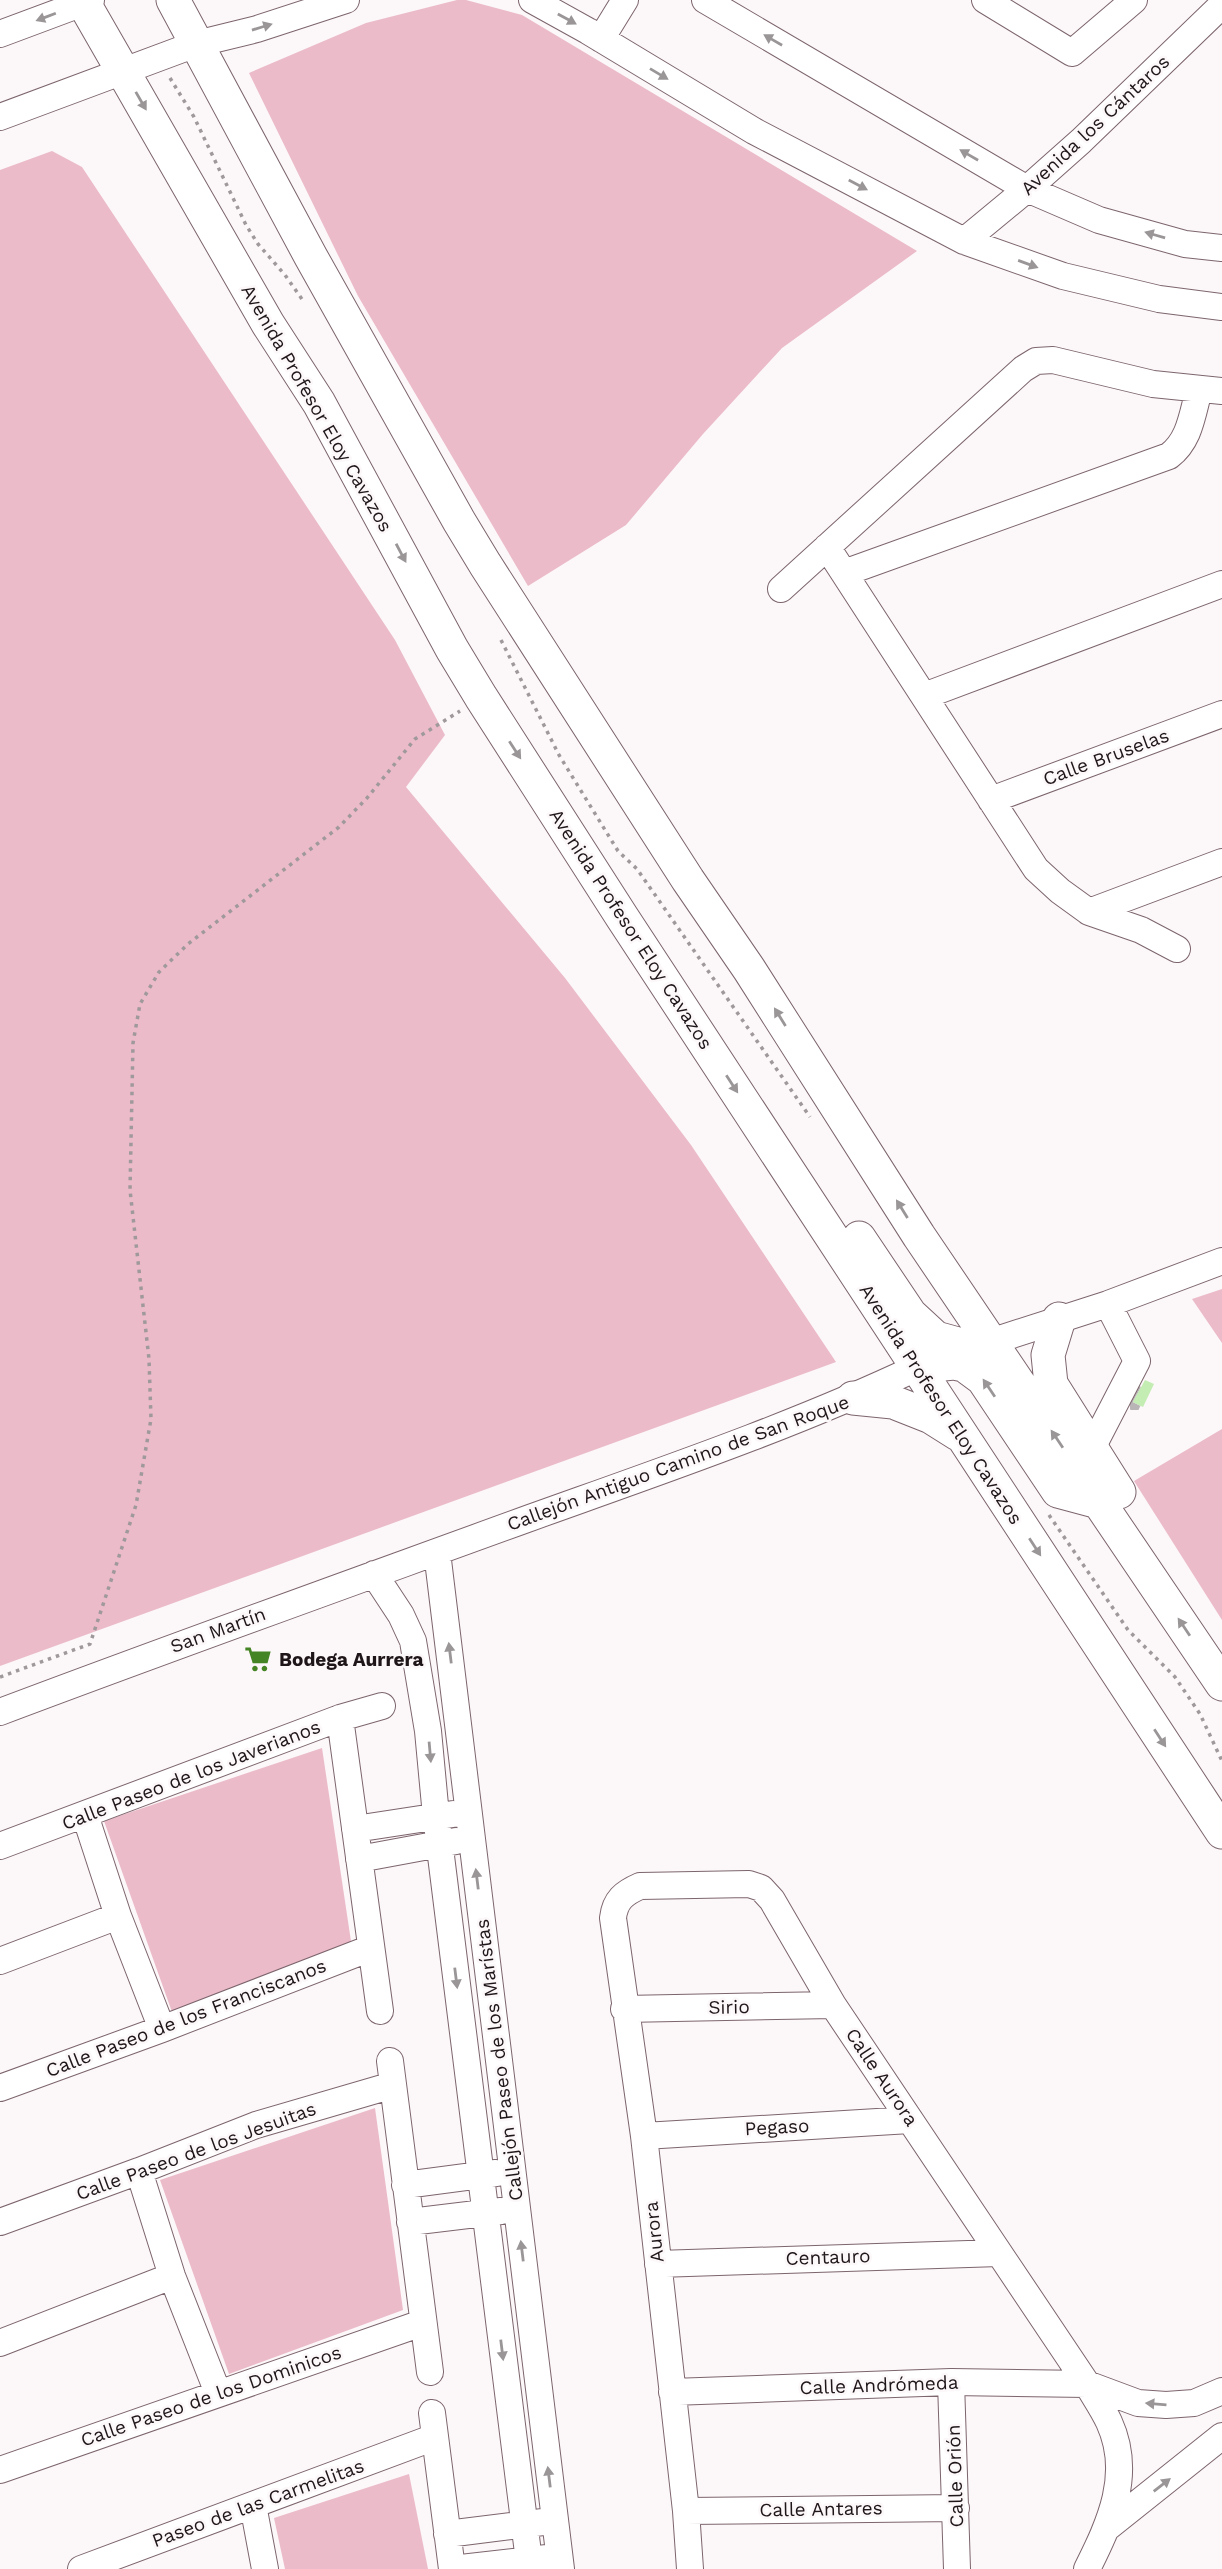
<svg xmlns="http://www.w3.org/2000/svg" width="1222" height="2569" viewBox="0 0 1222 2569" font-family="'Work Sans',sans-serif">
<defs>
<filter id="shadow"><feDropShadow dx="-6" dy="6" stdDeviation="0" flood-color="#0004"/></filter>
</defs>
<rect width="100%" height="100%" fill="#fcf7f8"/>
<path fill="#ebbbca" d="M457,0H466L522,15L917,251L782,348L703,434L626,525L528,586L358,296L249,73L366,23Z
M52,151L82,167L395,640L445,735L406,787L565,978L691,1145L836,1362L0,1666V170Z
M1222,1289V1343L1192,1299Z
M1222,1429V1620L1134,1481Z
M322,1748L352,1948L172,2012L104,1821Z
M375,2108L403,2310L229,2374L160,2180Z
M409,2474L428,2569H285L274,2518Z"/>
<path fill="#c3edb3" filter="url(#shadow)" d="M1145,1380L1154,1384L1143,1407L1133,1402Z"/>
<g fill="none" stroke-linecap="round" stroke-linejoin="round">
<defs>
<path id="minor" d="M532,0L588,31L754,131L964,241L1063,276L1159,299L1222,307
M705,0L1027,189L1099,220L1185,244L1222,248
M985,0L1072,53L1134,0
M0,34L91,0
M601,39L625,0
M0,117L196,44L257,29L346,0
M964,241L1027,189L1081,141L1222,5
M827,547L1036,869L1060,891L1089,912L1141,930L1177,949
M844,573L1169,456C1190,440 1192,415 1199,390
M781,589L1023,369L1036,361L1053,360L1153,384L1222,391
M924,696L1222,584
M991,800L1222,714
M1089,912L1222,862
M990,1342L1108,1304L1222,1261
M1092,1448L1137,1361L1108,1304
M437,1552L561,2569
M374,1574L401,1615L413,1641L428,1731L436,1816L530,2569
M0,1712C175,1646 351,1583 527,1519C658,1472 791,1427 916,1368
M340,1718L380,2011
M85,1815L118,1916L162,2029
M355,1829L453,1814
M0,1846L340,1718L382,1706
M359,1859L456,1841
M0,1961L118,1916
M624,2009L833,2005
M390,2061L430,2372
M0,2088L162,2029L371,1948
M644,2136L910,2120
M139,2171L172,2276L218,2393
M405,2185L496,2173
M0,2222L139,2171L256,2125L393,2085
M410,2222L501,2211
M658,2264L999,2253
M0,2343L172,2276
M951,2382L957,2569
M672,2392L951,2382L1087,2384L1138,2403L1166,2405L1194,2403L1222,2391
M432,2413L452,2569
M0,2470L422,2323
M253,2505L265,2569
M686,2511L956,2508
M1108,2527L1222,2436
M447,2534L543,2522
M81,2569L435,2437
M452,2569L547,2558
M690,2569L686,2511L644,2136L613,1918C615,1900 624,1893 640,1886L749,1884L761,1888L772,1900L833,2005L1087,2384C1094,2396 1103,2409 1109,2422C1133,2474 1110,2523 1087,2569"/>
<path id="major" d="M82,0L268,324L319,403L452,649L481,697L622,917L1222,1832
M173,0L311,257L459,521L485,564L688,880L749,969L919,1236L1222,1684
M859,1238L910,1314L936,1338L976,1349L990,1342
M1059,1319L1048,1355L1051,1384L1119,1492
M933,1365L954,1363L964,1365L983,1379L1058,1491L1099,1502
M853,1398L893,1402L931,1417L958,1434"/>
</defs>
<use href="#minor" stroke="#7c656c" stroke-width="28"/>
<use href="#major" stroke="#7c656c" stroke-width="35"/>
<path stroke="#a0999b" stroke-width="3.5" stroke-dasharray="3.5 5" stroke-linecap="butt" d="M170,78L194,117L246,225L258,244L285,275L304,302
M501,640L559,755L618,851L637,869L810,1117
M1049,1515L1128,1630L1175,1677L1200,1714L1222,1761
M0,1677L90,1644L136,1505L151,1419L149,1359L130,1190L133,1043L140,1004L159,972L188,944L339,827L367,798L415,739L460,711"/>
<use href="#minor" stroke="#fff" stroke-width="26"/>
<use href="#major" stroke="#fff" stroke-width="33"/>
</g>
<defs><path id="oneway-solid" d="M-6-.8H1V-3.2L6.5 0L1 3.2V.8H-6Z" transform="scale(1.75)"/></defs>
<g fill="#9a9698">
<use href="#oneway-solid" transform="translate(46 17) rotate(159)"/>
<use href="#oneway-solid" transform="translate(567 19) rotate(29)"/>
<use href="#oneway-solid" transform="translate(262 27) rotate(-17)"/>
<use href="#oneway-solid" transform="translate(773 40) rotate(-150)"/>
<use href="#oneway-solid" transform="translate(659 74) rotate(31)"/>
<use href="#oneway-solid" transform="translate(141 101) rotate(60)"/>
<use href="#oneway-solid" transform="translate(969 155) rotate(-150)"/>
<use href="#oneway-solid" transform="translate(858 185) rotate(28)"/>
<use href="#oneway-solid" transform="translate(1155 235) rotate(-164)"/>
<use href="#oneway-solid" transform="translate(1028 264) rotate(20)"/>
<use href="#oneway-solid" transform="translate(401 553) rotate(62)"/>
<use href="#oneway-solid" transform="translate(515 750) rotate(57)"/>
<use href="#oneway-solid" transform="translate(780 1017) rotate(-122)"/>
<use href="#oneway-solid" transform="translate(732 1084) rotate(57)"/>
<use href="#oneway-solid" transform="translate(902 1209) rotate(-122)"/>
<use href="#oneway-solid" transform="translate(989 1388) rotate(-124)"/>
<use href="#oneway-solid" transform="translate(1057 1439) rotate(-124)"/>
<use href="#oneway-solid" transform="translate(1035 1547) rotate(57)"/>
<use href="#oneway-solid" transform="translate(1184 1627) rotate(-124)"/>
<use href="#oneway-solid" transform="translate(450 1653) rotate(-97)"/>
<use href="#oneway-solid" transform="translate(1160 1738) rotate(57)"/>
<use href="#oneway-solid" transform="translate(430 1752) rotate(85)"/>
<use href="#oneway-solid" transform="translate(477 1879) rotate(-97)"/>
<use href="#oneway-solid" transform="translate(456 1978) rotate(83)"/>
<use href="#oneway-solid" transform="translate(522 2251) rotate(-97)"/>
<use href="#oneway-solid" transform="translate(502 2350) rotate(83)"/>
<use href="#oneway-solid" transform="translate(1156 2404) rotate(-175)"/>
<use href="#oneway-solid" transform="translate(549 2477) rotate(-97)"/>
<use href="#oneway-solid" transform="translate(1162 2485) rotate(-38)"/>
</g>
<defs>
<symbol id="supermarket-bare" viewBox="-9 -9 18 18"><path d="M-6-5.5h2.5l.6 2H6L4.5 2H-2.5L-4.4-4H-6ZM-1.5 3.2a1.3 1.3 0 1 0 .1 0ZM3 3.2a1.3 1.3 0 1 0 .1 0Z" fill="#458424" stroke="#fcf7f8" stroke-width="2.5" paint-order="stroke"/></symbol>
</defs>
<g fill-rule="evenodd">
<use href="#supermarket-bare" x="239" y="1640" width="38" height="38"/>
</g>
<g text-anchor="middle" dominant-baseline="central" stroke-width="5" stroke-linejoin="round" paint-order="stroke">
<g font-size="19" fill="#1f1619" stroke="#fcf7f8">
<text transform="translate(1095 125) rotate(-43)">Avenida los Cántaros</text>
<text transform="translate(317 408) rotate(60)">Avenida Profesor Eloy Cavazos</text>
<text transform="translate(1106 757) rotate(-20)">Calle Bruselas</text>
<text transform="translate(631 929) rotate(57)">Avenida Profesor Eloy Cavazos</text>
<text transform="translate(941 1404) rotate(57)">Avenida Profesor Eloy Cavazos</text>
<text transform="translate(678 1463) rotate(-20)">Callejón Antiguo Camino de San Roque</text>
<text transform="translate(218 1630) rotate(-20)">San Martín</text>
<text transform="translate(191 1775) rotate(-21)">Calle Paseo de los Javerianos</text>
<text transform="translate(729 2007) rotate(-1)">Sirio</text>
<text transform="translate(186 2018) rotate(-21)">Calle Paseo de los Franciscanos</text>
<text transform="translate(499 2060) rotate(-97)">Callejón Paseo de los Marístas</text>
<text transform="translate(882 2077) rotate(56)">Calle Aurora</text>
<text transform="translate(777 2127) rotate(-3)">Pegaso</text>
<text transform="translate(196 2151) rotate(-20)">Calle Paseo de los Jesuitas</text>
<text transform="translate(654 2232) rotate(-96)">Aurora</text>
<text transform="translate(828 2257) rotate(-2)">Centauro</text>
<text transform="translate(879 2385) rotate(-2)">Calle Andrómeda</text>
<text transform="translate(211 2396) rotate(-19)">Calle Paseo de los Dominicos</text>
<text transform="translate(955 2476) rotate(-92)">Calle Orión</text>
<text transform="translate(258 2503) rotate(-20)">Paseo de las Carmelitas</text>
<text transform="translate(821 2509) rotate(-1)">Calle Antares</text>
</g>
<g font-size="19" font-weight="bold" fill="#1f1619" stroke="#fcf7f8" text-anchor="start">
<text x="279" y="1659">Bodega Aurrera</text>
</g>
</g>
</svg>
